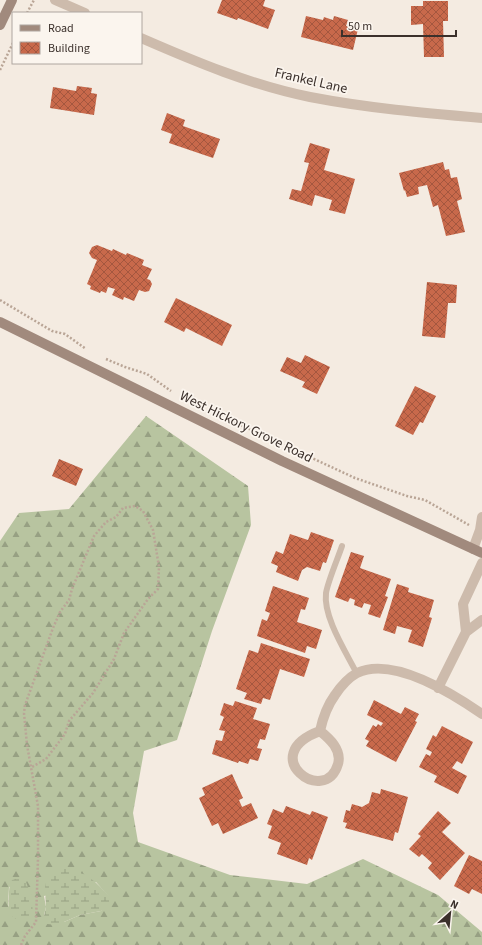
<svg xmlns="http://www.w3.org/2000/svg" width="482" height="945" viewBox="0 0 482 945" font-family="'Source Sans 3',sans-serif">
<defs>
<pattern id="forest-firs" width="22" height="20" patternUnits="userSpaceOnUse"><rect width="22" height="20" fill="#b8c4a0"/><path d="M5 1l3.5 6h-7zM16 11l3.5 6h-7z" fill="#97a083"/></pattern>
<pattern id="wetland-marsh" width="20" height="14" patternUnits="userSpaceOnUse"><rect width="20" height="14" fill="#b8c4a0"/><path d="M1 5h8M5 5V1M11 12h8M15 12V8" fill="none" stroke="#97a083"/></pattern>
<pattern id="building-cross-hatch" width="8" height="8" patternUnits="userSpaceOnUse"><rect width="8" height="8" fill="#c8694b"/><path d="M0 0l8 8M0 8l8-8" fill="none" stroke="#a4573f"/></pattern>
</defs>
<rect width="100%" height="100%" fill="#f4ebe1"/>
<path fill="url(#forest-firs)" fill-rule="evenodd" d="M146,416L248,486L251,525L212,631L177,740L144,751L133,813L138,842L230,875L307,884L363,859L438,895L482,932V945H0V541L19,513L69,509ZM26,882L8,907L9,887ZM96,882L110,898L101,911L80,915L64,922L44,915L46,907L44,896Z"/>
<path fill="url(#wetland-marsh)" d="M67,868C88,873 96,882 111,898L107,907L101,911L80,915L57,925L47,924L43,921L46,907L45,888L47,877L54,871Z
M19,878L26,882L32,897L33,916L29,921C10,920 7,914 9,896C9,890 9,886 12,880Z"/>
<path fill="url(#building-cross-hatch)" d="M222,0H265L263,6L275,10L268,29L238,18L237,20L217,13Z
M423,1H448V21H443L444,57H424L423,24L411,25V6H423Z
M306,16L323,20L324,17L333,20L334,16L348,20L346,26L358,29L353,50L301,37Z
M77,86L92,88L91,93L97,94L94,115L50,108L53,87L76,91Z
M167,113L185,120L183,126L220,139L213,158L169,143L172,134L161,130Z
M310,143L330,149L324,170L355,179L345,214L329,210L332,200L315,195L312,206L289,199L292,189L301,191L309,163L304,162Z
M443,162L445,170L449,169L451,178L457,177L462,199L457,201L465,232L446,236L438,205L433,207L427,185L418,187L419,194L407,197L405,190L404,191L399,173Z
M97,245L112,251L113,249L126,255L127,253L144,260L142,265L152,269L147,279L150,280L152,284L149,291L145,292L139,290L134,301L124,297L123,300L112,295L115,289L108,287L106,293L101,291L100,293L90,289L91,286L87,284L97,260L92,258L89,253L92,247Z
M427,282L457,285L456,303H448L445,338L422,336Z
M176,298L232,325L222,346L186,328L184,332L164,322Z
M305,355L330,367L317,394L302,387L305,382L280,371L287,357L301,363Z
M415,386L436,396L423,423L420,422L413,435L395,426Z
M59,459L83,469L76,486L52,476Z
M311,532L334,540L326,563L323,562L320,571L307,567L302,570L298,581L276,572L278,566L271,563L276,551L283,554L290,534L308,540Z
M351,552L364,556L360,568L391,579L385,596L388,597L380,618L368,614L371,605L364,603L362,608L354,605L355,600L350,598L348,602L335,597Z
M397,584L409,588L408,592L434,600L429,617L432,618L423,647L408,642L412,630L397,626L395,634L383,630Z
M273,586L309,598L305,610L301,609L297,622L322,630L316,649L307,646L305,653L257,636L262,619L267,621L270,613L265,611Z
M261,643L310,659L304,677L280,669L270,700L263,698L261,704L244,699L247,693L236,689L249,650L258,653Z
M374,700L401,714L405,707L419,714L415,721L417,722L396,762L366,746L369,741L365,739L373,725L376,727L378,724L381,726L383,723L367,715Z
M235,701L257,708L253,719L270,724L265,740L260,739L257,748L262,749L258,761L250,759L248,764L239,761L238,763L212,754L216,740L222,741L225,731L219,730L224,717L220,715L224,703L233,706Z
M442,726L473,742L462,764L457,761L452,768L467,776L458,794L434,782L437,776L419,767L426,754L430,756L432,752L426,749L433,735L436,737Z
M232,774L243,798L239,800L242,807L251,803L258,818L223,834L218,823L212,826L199,798L205,795L202,788Z
M381,789L408,797L398,833L395,832L393,841L345,828L347,823L343,822L346,810L350,811L352,804L362,807L369,803L372,792L380,794Z
M286,806L310,815L312,811L328,817L312,860L309,858L307,865L277,854L281,843L268,838L272,826L267,824L273,809L283,813Z
M438,811L451,823L442,832L465,853L440,880L428,868L432,863L422,854L419,857L409,849L421,836L418,834Z
M469,855L482,861V894L472,889L469,894L454,886Z"/>
<g fill="none" stroke-linecap="round" stroke-linejoin="round">
<path stroke="#b9a596" stroke-width="2.5" stroke-dasharray="2 2" stroke-linecap="butt" d="M27,13L34,0
M0,70L13,43
M0,300L52,331L65,334L86,349
M106,359L125,367L147,374L171,391
M230,420L355,478L407,496L425,500L469,525
M21,945L25,936L36,922L38,858V806L27,745L24,713L25,705L53,628L60,612L69,600L72,589L94,536L106,522L116,517L123,508L135,506L143,511L153,530L159,567L158,589L148,599L124,633L114,659L93,693L69,721L65,734L46,759L32,767"/>
<path stroke="#cdbbac" stroke-width="6" d="M342,546C338,558 328,581 326,593C323,617 346,652 357,674"/>
<path stroke="#cdbbac" stroke-width="10" d="M55,0L85,13
M141,38C196,62 251,85 310,97C367,108 424,113 482,118
M473,549L480,530L482,517
M466,632L463,604L482,563
M438,688L466,632L482,620
M320,731C323,717 327,706 335,695C341,686 348,678 357,673C393,656 453,694 482,714
M320,731C330,739 342,750 338,764C325,808 255,755 320,731Z"/>
<path stroke="#a18a7d" stroke-width="10" d="M0,25L12,0
M0,322L282,461L482,553"/>
</g>
<g text-anchor="middle" dominant-baseline="central" stroke-width="3.5" stroke-linejoin="round" paint-order="stroke">
<g font-size="14" fill="#3b302b" stroke="#fbf5ee">
<text transform="translate(311 81) rotate(13)">Frankel Lane</text>
<text transform="translate(246 427) rotate(26)">West Hickory Grove Road</text>
</g>
</g>
<rect x="12" y="12" width="130" height="52" fill="#fbf5ee" stroke="#aea6a0"/>
<rect x="20" y="25" width="20" height="6" fill="#a18a7d" stroke="#aea6a0"/>
<text x="48" y="32" font-size="12" fill="#3b302b">Road</text>
<rect x="20" y="42" width="20" height="12" fill="url(#building-cross-hatch)" stroke="#aea6a0"/>
<text x="48" y="52" font-size="12" fill="#3b302b">Building</text>
<g transform="translate(450 913) rotate(27)" stroke="#fbf5ee" stroke-width="3" paint-order="stroke">
<path d="M0-3L7 15L0 10L-7 15Z" fill="#3b302b"/>
<text y="-6" font-size="11" font-weight="bold" text-anchor="middle" fill="#3b302b">N</text>
</g>
<path d="M342 30v6h114v-6" fill="none" stroke="#3b302b" stroke-width="2"/>
<text x="348" y="30" font-size="12" fill="#3b302b" stroke="#fbf5ee" stroke-width="3" paint-order="stroke">50 m</text>
</svg>
